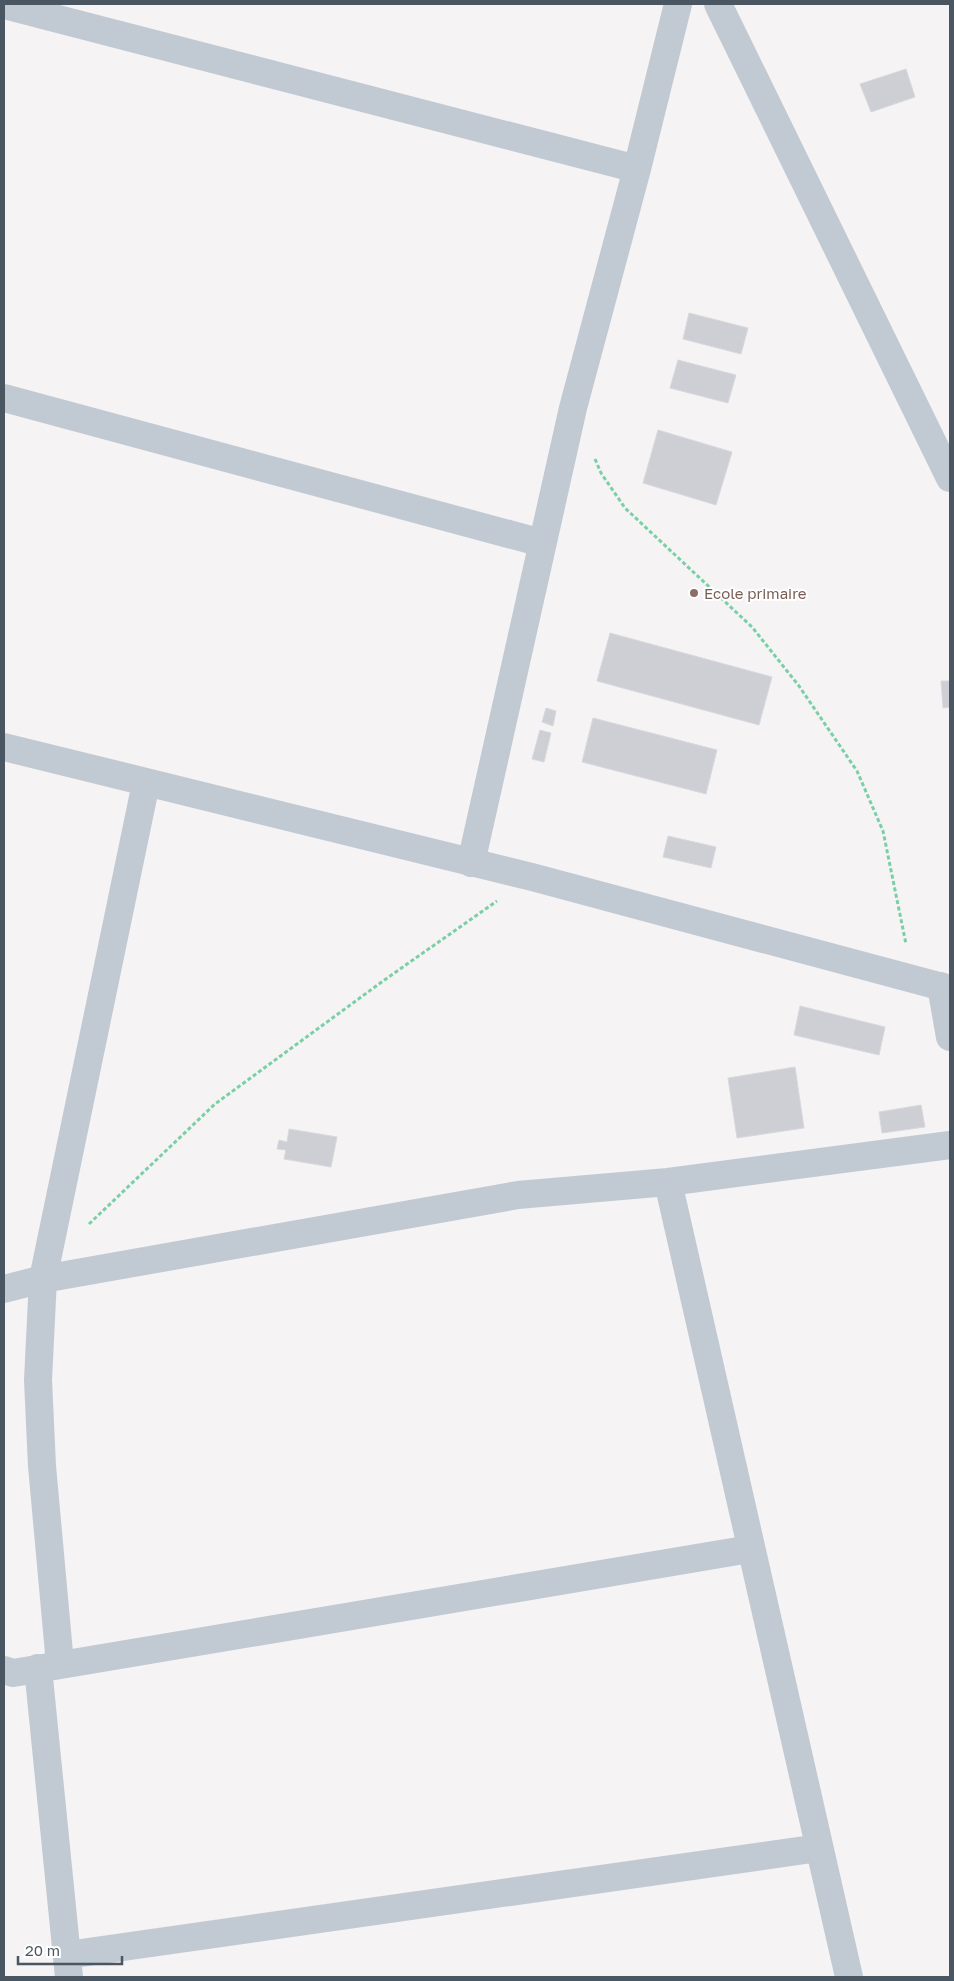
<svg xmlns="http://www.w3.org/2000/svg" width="954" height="1981" viewBox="0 0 954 1981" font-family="'Golos Text',sans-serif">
<rect width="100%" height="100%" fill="#f5f3f3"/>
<path fill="#cdcfd5" stroke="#d7d9de" d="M906,69L915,97L871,112L860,84Z
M689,313L748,328L741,354L683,339Z
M678,360L736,375L728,403L670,388Z
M658,430L732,452L716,505L643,483Z
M610,633L772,677L759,725L597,681Z
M941,681H950V707L943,708Z
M546,708L556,711L553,726L542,722Z
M593,718L717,750L706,794L582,762Z
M540,730L551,733L544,762L532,759Z
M668,836L716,847L711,868L663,857Z
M800,1006L885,1027L879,1055L794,1035Z
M795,1067L804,1128L737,1138L728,1078Z
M921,1105L925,1127L882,1133L879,1112Z
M289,1129L337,1137L331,1167L284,1159L286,1150L277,1149L279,1140L287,1142Z"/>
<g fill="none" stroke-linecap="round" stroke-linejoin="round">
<path stroke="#7ad0a6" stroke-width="3" stroke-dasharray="4 2.5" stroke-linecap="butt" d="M595,459L601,473L625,508L752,627L799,686L857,771L883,831L906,944
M89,1224L215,1104L383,981L497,901"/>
<path stroke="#c1cad2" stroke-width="28" d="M718,4L950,478
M4,5L637,169
M4,398L542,543
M4,747L532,877L950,989
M471,863L573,408L637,169L678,4
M941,986L950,1037
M668,1182L849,1977
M4,1289L43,1279L518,1195L668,1182L950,1145
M60,1664L42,1466L38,1380L43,1279L146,783
M38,1668L69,1977
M4,1670L13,1673L750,1549
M67,1955L819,1848"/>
</g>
<circle fill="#8d6e63" stroke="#fff" stroke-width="2" cx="694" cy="593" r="5"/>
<g text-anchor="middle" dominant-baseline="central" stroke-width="4" stroke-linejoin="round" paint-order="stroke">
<g font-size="15" fill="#785e54" stroke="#fff" text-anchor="start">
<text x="704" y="593">Ecole primaire</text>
</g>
</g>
<rect width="954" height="1981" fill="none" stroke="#4a5661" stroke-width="10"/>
<path d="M18 1956v8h104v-8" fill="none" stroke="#4a5661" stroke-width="2.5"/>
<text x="25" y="1956" font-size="15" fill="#4a5661" stroke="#ffffff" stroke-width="4" paint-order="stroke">20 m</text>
</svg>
